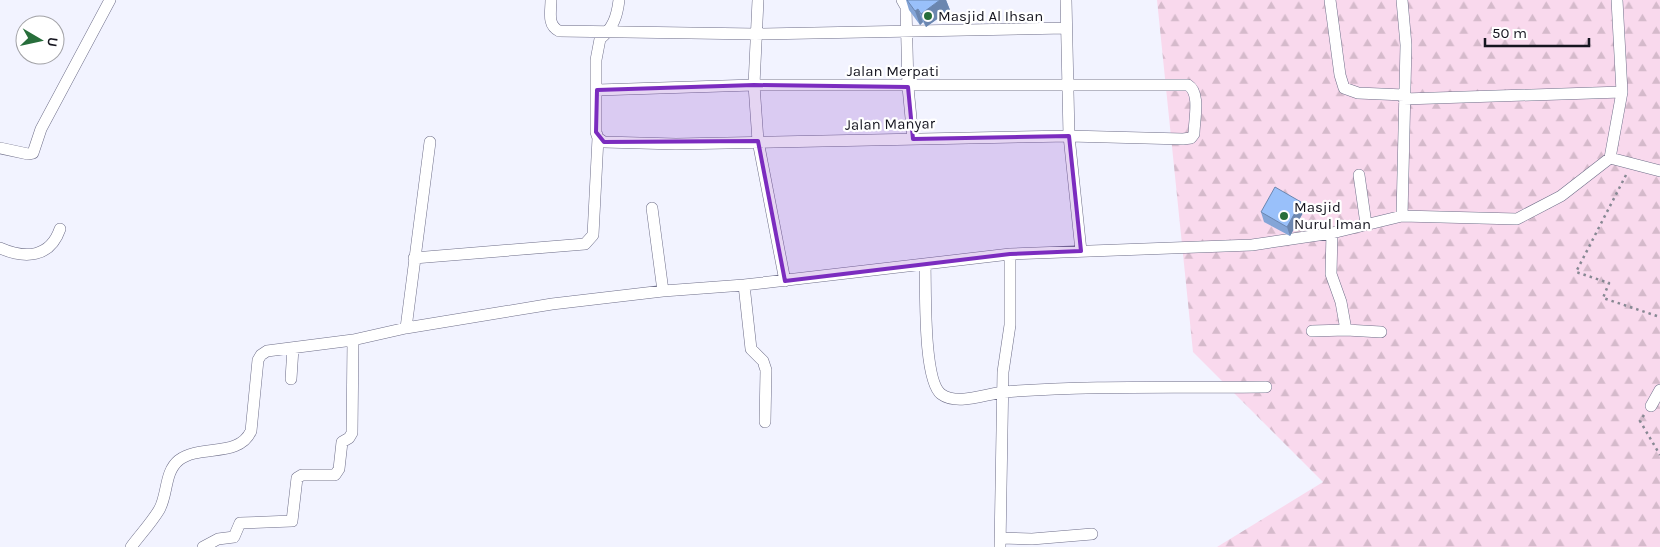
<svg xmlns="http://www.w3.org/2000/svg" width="1660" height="547" viewBox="0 0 1660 547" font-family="Karla,sans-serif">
<defs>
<pattern id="forest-firs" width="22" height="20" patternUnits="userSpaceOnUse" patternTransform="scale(1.25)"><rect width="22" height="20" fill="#f9d9ed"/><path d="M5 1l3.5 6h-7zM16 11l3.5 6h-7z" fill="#d5bacb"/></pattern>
</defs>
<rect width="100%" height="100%" fill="#f2f3ff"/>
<path fill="url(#forest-firs)" d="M1157,0H1660V547H1217L1323,482L1193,352Z"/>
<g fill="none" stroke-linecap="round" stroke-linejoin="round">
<defs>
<path id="street" d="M551,0C551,12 547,25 559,31L756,34L1066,28
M758,0L754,85L758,141L785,281
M902,0L906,7L908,87L913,139
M1066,0L1069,136L1081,251
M1330,0L1340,75L1344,88L1358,93L1404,95
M1402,0L1406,45L1402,216
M597,90L754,85H1188C1201,93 1194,120 1194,134L1191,138L1183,139L1069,136L676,144L604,142L598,138
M1404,99L1622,92
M0,148L28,154L33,153L41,129L110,0
M1610,158L1660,171
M1359,175L1366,224
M652,208L663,291
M1332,233L1331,274L1341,302L1346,330L1381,332
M0,248C25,259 50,258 60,229
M414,258L585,244L593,235L598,138L596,132V60L600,39C613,28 617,17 619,0
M925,264C926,289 923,380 941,394C957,406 985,394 1004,392C1091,385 1179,388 1266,387
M744,285L751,349L763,361L766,370L765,422
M406,328L430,142
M1312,331L1346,330
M291,379L293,348
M1651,406L1660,390
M1001,538L1032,539L1092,534
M131,547C140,535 151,523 159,510C168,495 164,472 179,460C200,444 239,458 251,431L258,360L261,355L267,351L353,340L406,328L552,304L663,291L744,285L1010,254L1252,245L1332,233L1402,216L1517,219L1561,196L1610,158L1622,92L1617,0
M203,547L218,539L234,537L240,523L292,521L297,478L302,475H335L339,469L342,442L349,438L352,433L353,340
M1000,547L1003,372L1010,325V254"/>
</defs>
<use href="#street" stroke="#6e6e89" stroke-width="12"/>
<path stroke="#878893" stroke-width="2.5" stroke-dasharray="2.5 4" stroke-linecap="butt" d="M1626,175L1576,272L1609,283L1603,298L1660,317
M1644,415L1640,421L1660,455"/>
<use href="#street" stroke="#fff" stroke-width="11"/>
</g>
<path fill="#84a5d7" d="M906,0H946L950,10L926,27L923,22L920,25L909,10Z
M1304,211L1290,236L1264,222L1261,212Z"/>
<path fill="#6b86af" d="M940,0H946L950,10L926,27L921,14Z
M918,9L923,22L920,25L915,11Z
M1301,202L1304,211L1290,236L1287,227Z"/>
<path fill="#99c0fa" stroke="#6b86af" d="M907,0H940L921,14L918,9L915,11Z
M1275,187L1301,202L1287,227L1261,212Z"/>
<path fill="#7b2cbf" fill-opacity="0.2" stroke="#7b2cbf" stroke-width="4" stroke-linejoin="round" d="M754,85L908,87L913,139L1069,136L1081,251L1010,254L785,281L758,141L604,142L596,132L597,90Z"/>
<g fill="#276e3b" stroke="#fff" stroke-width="2">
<circle cx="928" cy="16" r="5"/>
<circle cx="1284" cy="216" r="5"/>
</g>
<g text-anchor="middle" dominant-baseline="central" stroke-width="4.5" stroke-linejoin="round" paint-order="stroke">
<g font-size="15" fill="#161620" stroke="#fff" text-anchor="start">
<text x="938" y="16">Masjid Al Ihsan</text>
<text x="1294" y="207">Masjid<tspan x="1294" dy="17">Nurul Iman</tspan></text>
</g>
<g font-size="15" fill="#161620" stroke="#fff">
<text x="893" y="71">Jalan Merpati</text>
<text transform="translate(890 124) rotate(-1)">Jalan Manyar</text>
</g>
</g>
<g transform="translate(40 40) rotate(99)"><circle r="24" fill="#ffffff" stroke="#a2a2a6"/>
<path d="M0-4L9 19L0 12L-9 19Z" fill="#276e3b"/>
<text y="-8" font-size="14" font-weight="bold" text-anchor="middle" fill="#161620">U</text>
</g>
<path d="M1485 38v8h104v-8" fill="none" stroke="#161620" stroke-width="2.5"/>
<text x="1492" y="38" font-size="15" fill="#161620" stroke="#ffffff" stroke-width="4" paint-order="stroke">50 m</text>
</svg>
